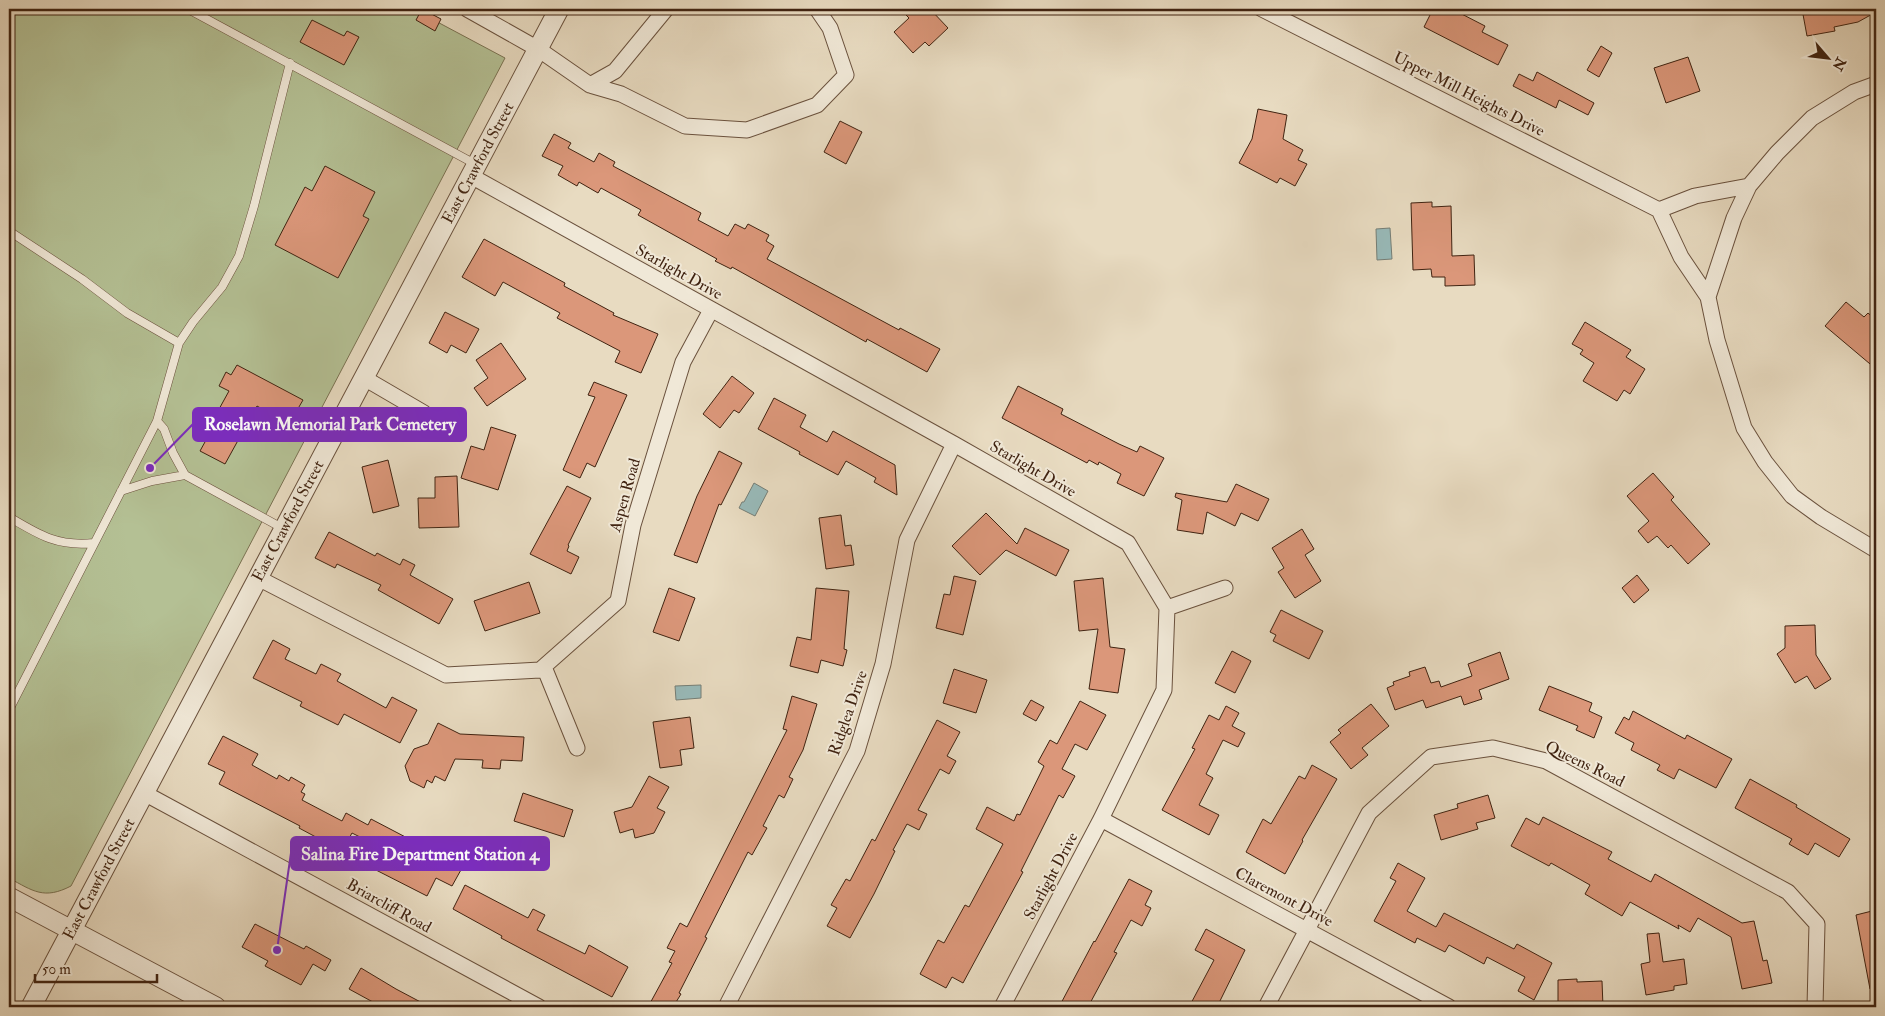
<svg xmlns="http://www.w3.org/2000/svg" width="1885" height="1016" viewBox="0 0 1885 1016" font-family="'IM FELL Double Pica',serif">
<rect width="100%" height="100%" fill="#e8dbc1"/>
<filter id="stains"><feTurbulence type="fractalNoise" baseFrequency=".004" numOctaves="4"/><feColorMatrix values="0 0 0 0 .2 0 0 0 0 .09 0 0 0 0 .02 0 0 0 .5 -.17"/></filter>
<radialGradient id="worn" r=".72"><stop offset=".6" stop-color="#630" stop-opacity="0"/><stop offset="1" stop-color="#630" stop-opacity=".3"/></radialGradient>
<path fill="#b4c094" stroke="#7a7252" d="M9,9H413L505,58L71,886C44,900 33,891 9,878Z"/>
<path fill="#98bab9" stroke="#757e76" d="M1390,228L1392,259L1377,260L1376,229Z
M754,483L768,491L755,516L739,508L742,502H744Z
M701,685V698L676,700L675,686Z"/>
<path fill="#db977a" stroke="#402311" d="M422,9L441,19L435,31L416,20Z
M900,9H930L948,28L929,46L925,42L913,53L894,32L909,18Z
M1433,9H1452L1485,26L1482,32L1508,45L1498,65L1424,27Z
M1802,9H1876V12L1858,22L1834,27L1835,31L1807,36Z
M312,20L344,36L347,31L359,37L344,65L300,42Z
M1601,46L1612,53L1599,77L1587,70Z
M1688,57L1700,91L1666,103L1654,68Z
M1537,72L1594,103L1588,115L1559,100L1556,108L1513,86L1519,74L1533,81Z
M1258,109L1287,115L1283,139L1303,150L1298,160L1307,164L1295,186L1280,178L1277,183L1239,163L1252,139Z
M840,121L862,132L846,164L824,152Z
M554,134L571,143L568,148L594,162L599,153L615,162L613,166L701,213L698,220L728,236L735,224L745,229L748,224L769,235L766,241L774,246L767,259L899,330L900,328L940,349L927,372L867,339L866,342L732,267L731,269L715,261L717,259L638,215L641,210L601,188L598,193L579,182L577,186L558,175L563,166L542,156Z
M325,166L375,192L363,216L369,219L338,278L275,245L305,187L312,191Z
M1432,202V207L1451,206L1452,256L1474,255L1475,285L1445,286V277H1432L1431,269L1413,270L1411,203Z
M484,239L565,283L564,286L614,313L613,315L658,334L641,373L615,362L620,351L557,318L560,313L503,282L495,296L462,277Z
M1846,302L1864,317L1868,313L1876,320V369L1825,326Z
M445,312L479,329L466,353L451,345L447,353L429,343Z
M1585,322L1631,350L1626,357L1645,369L1630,394L1624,390L1617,401L1583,381L1594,363L1580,354L1583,350L1572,344Z
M501,343L526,379L487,406L474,388L488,378L476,360Z
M237,365L303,400L289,424L257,406L225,464L200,451L216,422L213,420L229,391L219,386L226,372L231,375Z
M732,376L754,393L739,413L734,410L720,428L703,414Z
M594,382L627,395L595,467L587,463L580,478L563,470L595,397L588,395Z
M1018,386L1063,409L1061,414L1119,444L1137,452L1140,446L1164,458L1144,496L1117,483L1121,474L1099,462L1098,465L1089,460L1087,463L1002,418Z
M774,398L806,415L800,427L827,442L833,431L895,465L897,495L874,482L876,478L846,461L838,475L799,454L800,452L758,429Z
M491,427L516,435L498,490L461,478L471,446L484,450Z
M719,451L742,463L721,505L719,504L697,563L674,555L697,496Z
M388,460L399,506L373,513L362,467Z
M1653,473L1674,497L1671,500L1710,544L1688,564L1671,545L1668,548L1657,536L1648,543L1638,531L1649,521L1627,496Z
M457,476L459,527L419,528L418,498H435V477Z
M1236,484L1269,499L1258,521L1241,513L1235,526L1207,512L1203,534L1177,530L1182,500L1175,497L1176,493L1227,502Z
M567,486L591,498L568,545L569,546L567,551L579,557L571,574L530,554Z
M986,513L1017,544L1025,528L1069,550L1056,576L1006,550L980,575L952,546Z
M841,515L845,546L851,545L854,565L826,569L819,518Z
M1302,529L1314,549L1305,555L1321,581L1295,598L1278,572L1284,568L1272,548Z
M329,532L375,556L377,553L400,565L403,559L415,565L410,575L453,599L439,624L378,590L381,585L337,564L335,568L315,558Z
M1637,575L1649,590L1634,603L1622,588Z
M954,576L976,581L963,635L936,628L944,594L950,595Z
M1103,578L1110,647L1125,649L1118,693L1089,689L1098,629L1079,631L1074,581Z
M529,582L540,613L485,631L474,601Z
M669,588L695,598L679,641L653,632Z
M816,588L849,591L844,649L847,650L843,666L821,660L818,673L790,666L797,637L811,640Z
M1281,610L1323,631L1309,659L1273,641L1276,635L1270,632Z
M1815,625L1816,655L1831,679L1815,689L1807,676L1795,683L1777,654L1785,648V626Z
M273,640L290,649L285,659L316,674L321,664L341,674L337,681L386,708L392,697L417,710L400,743L344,714L338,725L300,706L302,702L253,678Z
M1232,651L1251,661L1235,693L1215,683Z
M1500,652L1509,679L1479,690L1482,699L1464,705L1461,696L1426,708L1423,700L1395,710L1387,688L1394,685L1393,682L1410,676L1409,672L1425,667L1431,683L1439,681L1441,687L1472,676L1468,664Z
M954,669L987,680L976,713L943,703Z
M1549,686L1592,703L1589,711L1602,717L1594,738L1576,730L1578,726L1539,710Z
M792,696L817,704L803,750L789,777L793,779L784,798L779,795L763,826L767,828L752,855L748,852L705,937L707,938L679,993L681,994L673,1007H648L672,963L669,962L675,951L667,948L680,923L687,927L787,730L783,729Z
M1031,700L1044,707L1036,721L1023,714Z
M1080,701L1106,715L1087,750L1075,744L1062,769L1075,776L1063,798L1059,795L1021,871L1023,872L963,983L952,977L946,988L920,974L938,940L944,943L965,905L969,907L1003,844L976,829L987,807L1014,821L1017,814L1020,815L1044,766L1038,762L1050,740L1057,744Z
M1371,704L1389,726L1362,748L1368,755L1351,769L1330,742L1341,733L1338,730Z
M1226,706L1239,713L1232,726L1245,733L1238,747L1223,740L1206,774L1213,778L1199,805L1219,815L1209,835L1162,810L1195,749L1192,748L1209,715L1219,720Z
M1633,711L1685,739L1687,735L1732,759L1716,788L1679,769L1674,779L1657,770L1660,765L1631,750L1634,743L1615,733L1624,717L1629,720Z
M690,717L694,748L680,750L682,765L660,768L653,722Z
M937,720L960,732L947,756L956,761L949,774L940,769L918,810L927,814L919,830L907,824L893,850L895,851L874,894L850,938L827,926L837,908L831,905L846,879L850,881L872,839L875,841Z
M438,723L460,734L524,737L522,761L501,760L500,769L482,768L483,760L455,759L445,781L435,776L432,783L427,780L424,788L410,781L405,766L414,749L428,744Z
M223,736L258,754L252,765L277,779L279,775L289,781L291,777L305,785L301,792L305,794L302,800L342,821L346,813L368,825L371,819L436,853L441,844L457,853L452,863L462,868L452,886L436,878L427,896L374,869L384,849L352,833L342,851L299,828L300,826L219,784L225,772L208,764Z
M1312,765L1337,779L1302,840L1303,841L1285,874L1246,852L1263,819L1271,824L1299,776L1305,779Z
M649,776L669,787L657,808L665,812L654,833L635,838L633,829L620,833L614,812L632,807Z
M1750,779L1797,805L1796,807L1850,839L1839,857L1815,843L1808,855L1789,844L1792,839L1735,808Z
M523,793L573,810L564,837L514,821Z
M1488,795L1495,818L1476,823L1478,829L1441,840L1434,815L1458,808L1457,804Z
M1543,817L1612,852L1608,859L1651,882L1655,874L1742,923L1754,921L1763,961L1767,960L1772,983L1742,989L1731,937L1698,918L1690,932L1678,925L1679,929L1630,902L1622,916L1585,894L1590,885L1551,863L1549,866L1511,846L1526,818L1539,825Z
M1398,863L1425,878L1407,911L1436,927L1444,913L1514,949L1517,944L1552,963L1534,1000L1518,991L1525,977L1487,957L1484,964L1449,945L1445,952L1417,938L1415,943L1374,921L1396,881L1390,878Z
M1129,879L1152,891L1145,905L1151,908L1142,926L1131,920L1114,952L1117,953L1088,1007H1059L1094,941L1095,942Z
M465,885L528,918L533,909L545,915L537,930L585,954L589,945L628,967L612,997L501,938L502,936L453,909Z
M1876,910V988L1870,989L1856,915Z
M255,924L304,949L306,946L331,960L325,971L313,964L301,985L265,966L268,961L242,947Z
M1206,929L1245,950L1217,1007H1189L1214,960L1195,950Z
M1659,933L1663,962L1684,959L1687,984L1674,986V990L1646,995L1641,964L1650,962L1647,934Z
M361,968L396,989L430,1007H382L349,989Z
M1577,979V982L1602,981L1603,1007H1558V980Z"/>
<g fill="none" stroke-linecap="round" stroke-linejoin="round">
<defs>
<path id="service" d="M188,9L477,165
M9,231L82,279L127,313L179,343
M157,421L164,429L173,453L185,475L284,529
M121,491L152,481L185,475
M9,517C39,535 58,547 94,543
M9,710L157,421L179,343L193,322L222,287L239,256L254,206L290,63"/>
<path id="minor" d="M467,9L538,49L590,85
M666,9L615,71L590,85L621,94L685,126L747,130L817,105L846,75L830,28L817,9
M1262,9L1659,210
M1876,84L1854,92L1812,118L1777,153L1749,186L1734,218L1708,297L1717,340L1744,428L1765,462L1792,496L1821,517L1876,550
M471,176L954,444L1128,543L1167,608L1164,690L1101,819L1002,1007
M1708,297L1681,257L1659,210L1695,196L1749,186
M364,378L424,413
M258,578L446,675L540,670L618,601L633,525L683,362L711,310
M1167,608L1225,588
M544,667L577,748
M144,793L539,1007
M1101,819L1449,1007
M726,1007L857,751L883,664L907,540L954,444
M1266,1007L1369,813L1431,757L1493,748L1546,761L1788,892L1817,924L1815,1007"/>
<path id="tertiary" d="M9,897L216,1007
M31,1007L559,9"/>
</defs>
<use href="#service" stroke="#6a513d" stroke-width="9"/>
<use href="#minor" stroke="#6a513d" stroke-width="17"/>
<use href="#tertiary" stroke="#6a513d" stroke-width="21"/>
<use href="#service" stroke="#f0e8d7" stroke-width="8"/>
<use href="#minor" stroke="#f0e8d7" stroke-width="15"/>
<use href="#tertiary" stroke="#f0e8d7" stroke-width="19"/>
</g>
<g text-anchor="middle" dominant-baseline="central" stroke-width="4" stroke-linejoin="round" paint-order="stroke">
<g font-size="16" fill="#402311" stroke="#f0e8d7">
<text transform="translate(1469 94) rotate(27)">Upper Mill Heights Drive</text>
<text transform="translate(478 163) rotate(-62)">East Crawford Street</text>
<text transform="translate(679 272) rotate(29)">Starlight Drive</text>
<text transform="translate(1033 469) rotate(30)">Starlight Drive</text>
<text transform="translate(625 495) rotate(-74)">Aspen Road</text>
<text transform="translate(288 521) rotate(-62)">East Crawford Street</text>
<text transform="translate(848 713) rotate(-71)">Ridglea Drive</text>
<text transform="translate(1585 764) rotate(26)">Queens Road</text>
<text transform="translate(1051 876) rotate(-62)">Starlight Drive</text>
<text transform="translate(99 879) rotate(-62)">East Crawford Street</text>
<text transform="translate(1284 897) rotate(28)">Claremont Drive</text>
<text transform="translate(389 906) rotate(29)">Briarcliff Road</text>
</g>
</g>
<path fill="none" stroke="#7b2cbf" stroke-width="2" d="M150 468L193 424M277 950L291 853"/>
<g fill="#7b2cbf" stroke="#f0e8d7" stroke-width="2">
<circle cx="150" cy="468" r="5"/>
<circle cx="277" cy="950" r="5"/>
</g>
<g fill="#7b2cbf" stroke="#7b2cbf" stroke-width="2">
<rect x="193" y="408" width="273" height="33" rx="5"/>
<rect x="291" y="837" width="258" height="33" rx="5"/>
</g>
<g font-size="18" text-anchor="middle" font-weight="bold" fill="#fff">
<text x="330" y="430">Roselawn Memorial Park Cemetery</text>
<text x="420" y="860">Salina Fire Department Station 4</text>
</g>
<rect width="1885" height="1016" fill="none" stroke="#e8dbc1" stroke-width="30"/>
<rect x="10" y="10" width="1865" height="996" fill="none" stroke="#402311" stroke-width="2.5"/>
<rect x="15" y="15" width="1855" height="986" fill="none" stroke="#402311"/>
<g transform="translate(1828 58) rotate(118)" stroke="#f0e8d7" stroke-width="4" paint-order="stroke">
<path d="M0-4L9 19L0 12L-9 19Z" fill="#402311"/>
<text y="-8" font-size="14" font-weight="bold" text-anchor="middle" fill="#402311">N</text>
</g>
<path d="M35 974v8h122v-8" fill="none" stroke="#402311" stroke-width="2.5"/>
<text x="42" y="974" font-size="15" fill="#402311" stroke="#f0e8d7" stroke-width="4" paint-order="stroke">50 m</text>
<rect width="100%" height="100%" filter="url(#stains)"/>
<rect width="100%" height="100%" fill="url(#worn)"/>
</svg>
